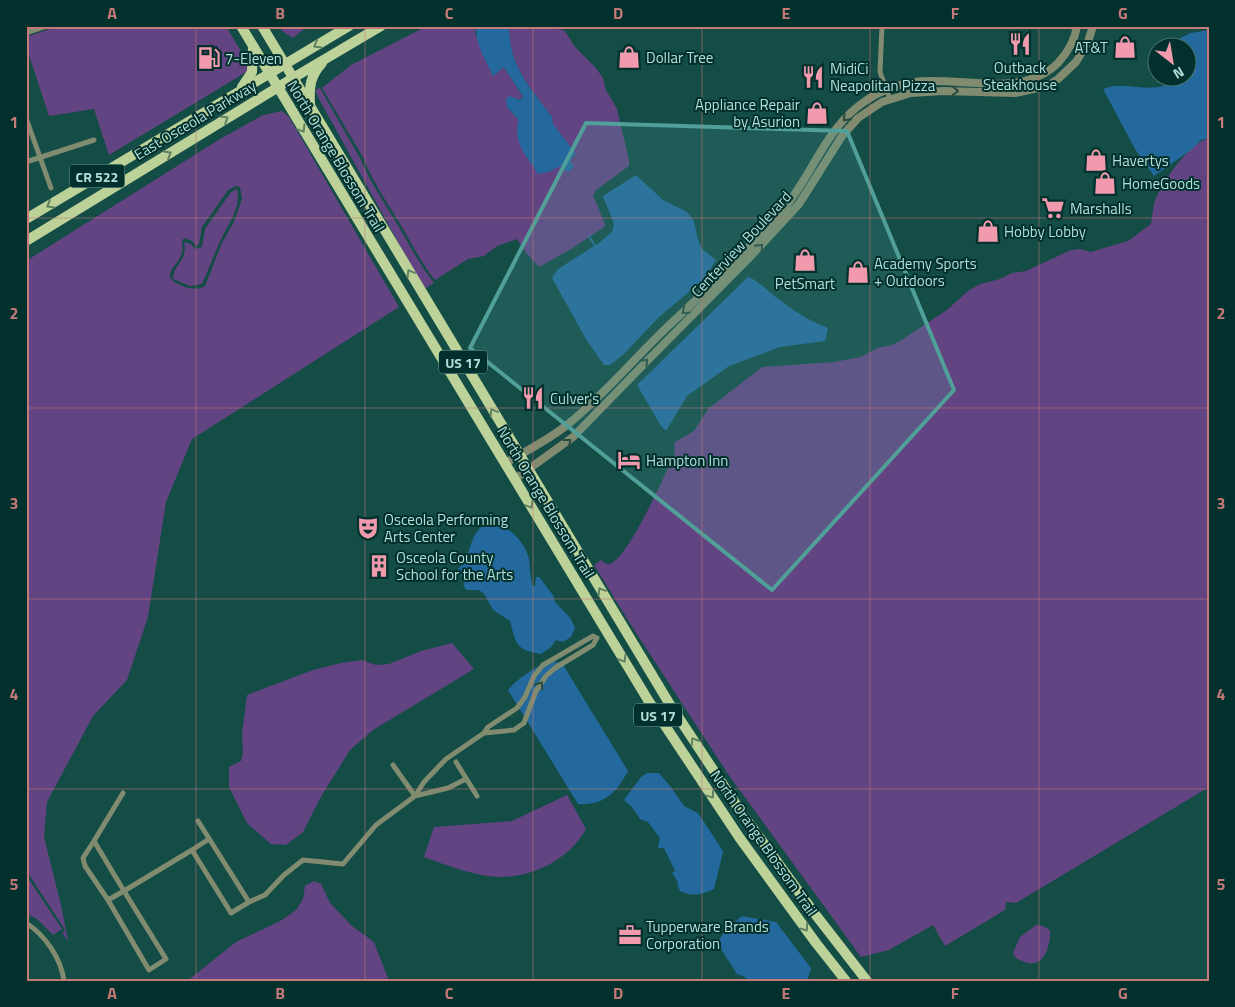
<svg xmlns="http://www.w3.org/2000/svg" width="1235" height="1007" viewBox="0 0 1235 1007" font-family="'Titillium Web',sans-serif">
<rect width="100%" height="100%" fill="#144c46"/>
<path fill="#624482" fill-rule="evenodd" d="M59,26H226L249,65L248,71L109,155L94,109L49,116L26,46V37Z
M279,26H308L293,38L282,31Z
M427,26H476L475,33L493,76L504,67L523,97L507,107L519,120L548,172L570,160L553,124L552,117C529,86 509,66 509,26H556L558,29L565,31L575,47L595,67L603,78L606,90L617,109L629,160V166L596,190L593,195L605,224L604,227L571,249L539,267L527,254L517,239L497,246L484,256L468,259L435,280C422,264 413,246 402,227C389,205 373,183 364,159L322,88L351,65Z
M320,88L361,160C371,184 386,205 399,227C410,246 420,265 434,283L424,289L319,99L315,90Z
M282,111L289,117L399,307L192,439L166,502L148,617L127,680L93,716L47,802L44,837L61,905L68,941L62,933L65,931L64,928L26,870V261L220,139L263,115ZM236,186L240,187L242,199L234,222L222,243L205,286C198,290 190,289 182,286C156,274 179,268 182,252C183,249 182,244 182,240L185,238L192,241L196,246L199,244L202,227L228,190Z
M1209,138V787L1016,903L1006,902L1005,910L945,946L933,925L889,950L861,957L728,774L631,625L594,565L601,560C603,561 605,564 608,564C625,566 667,470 675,453L674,445L675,442L694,431L708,409L762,367L834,362L861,357L877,348L892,345L903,339L947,310L968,291L980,284L1000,279L1012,273L1026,271L1071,250L1080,249L1091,252L1128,241L1151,224C1152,216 1153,207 1155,200C1163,181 1189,143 1209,138Z
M237,189C242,209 226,226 219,244C213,257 208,271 202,284L190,286L173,279C174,262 188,262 184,242L191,244L195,249L202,247L205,229L231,192Z
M452,643L474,669L373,730L350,750L322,795L303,832L286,845L271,844L247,823L229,787V767L241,761L243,753L242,734L247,695L313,670L341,663L362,660L376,665L389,664L421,651Z
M567,795L586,829C570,858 536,876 503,877C476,877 449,866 424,857L434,827L512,821Z
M26,875L62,929L53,935L37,919L26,913Z
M314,881L321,884L330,903L352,926L374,942L389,981H187L236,942L282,920L296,910L303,899L305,886Z
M1036,925L1043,926L1050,930C1051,947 1043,971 1022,961C1017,959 1015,958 1013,953L1020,937Z"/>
<path fill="#24699d" d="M476,26H509C509,66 529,86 552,117L553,124L576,154L570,160L574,167L568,172L561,166L548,172L538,174C528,158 511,140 519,120L507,107L506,99L510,96L520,100L523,97L504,67L493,76C486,61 475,44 476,26Z
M1209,30V138L1201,140L1191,150L1154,176L1135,149L1103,89C1107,88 1111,86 1115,86C1133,84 1162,95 1173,78H1188V48L1180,47V38L1191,33Z
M636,175L663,200L687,212L694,221L698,240L702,249L716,260L703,280L659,317L624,354L610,365H604L586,339L552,278L558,269L599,243L612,232L614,224L603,196Z
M748,277C760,281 769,293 780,300C795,312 810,321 828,328L825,341L780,347L729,366L687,396L666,431L661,426L637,385Z
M494,522C510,528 525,542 529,559C530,568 530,578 533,586H535L536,577H539L553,595L555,602L571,619L575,628L571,637L563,642L556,640L551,647L541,654C515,650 516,643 510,621L493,610L485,595L482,592L478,590H466L463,584L465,582L464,578L456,572C459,567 464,564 466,559C473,541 473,526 494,522Z
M549,661L562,663L628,771C617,792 604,806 578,804L508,690C519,677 533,669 549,661Z
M647,773H659L670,786L684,806L698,813L721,848L723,852L714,889C701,895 693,897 680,891L677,884L678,882L672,873L675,871L664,848H658L660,838L648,822L640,819L632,807L624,800L641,777Z
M742,916L776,922L811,968L808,978L810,981H748L745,977L737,974L719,946V940L727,928Z"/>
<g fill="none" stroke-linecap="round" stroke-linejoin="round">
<path stroke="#24699d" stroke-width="2" d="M589,236L595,246"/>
<path stroke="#808b6f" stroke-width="5" d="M882,26L880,72L890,99
M26,33L47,26
M26,118L51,188
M26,162L94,140
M456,762L477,796
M393,765L415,796L448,788L466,779
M123,793L94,841L124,891L192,850
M198,821L249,902L265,895L284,875L303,860L343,864L376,825L415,796L424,782L446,759L484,733L488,727L517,708L525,697L534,676L543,665L593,636L597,638L593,645L555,668L546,676L536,691L524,723L514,730L484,733
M209,839L192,850L231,913L249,902
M94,841L83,858L85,866L108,900L124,891L166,959L149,970L108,900
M26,923C45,935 61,958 64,981"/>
<path stroke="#808b6f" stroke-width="8" d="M505,463C527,451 548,440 567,425C608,392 640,351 679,316C715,282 751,247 783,210C810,178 824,134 856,108C873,94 893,85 915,82C960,76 1022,99 1058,63C1068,52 1075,40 1077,26
M515,479L573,437L651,357L750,257L799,204L842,136L858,118L882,102L911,93L943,91L1015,93L1047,86L1058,79L1076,62L1088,42L1093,26"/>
<path stroke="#bcd298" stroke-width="10" d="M241,26L648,700L739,837L816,943L846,981
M262,26L669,703L743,815L815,914L867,981
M242,87L252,72L253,47
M310,104C309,87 310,76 322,63
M26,219L349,26
M26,241L293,78L381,26"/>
</g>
<defs><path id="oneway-chevron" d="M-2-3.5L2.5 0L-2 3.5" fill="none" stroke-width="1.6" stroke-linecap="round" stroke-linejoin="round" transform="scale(1.25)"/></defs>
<g stroke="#5f8162">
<use href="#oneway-chevron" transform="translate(317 45) rotate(150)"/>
<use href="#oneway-chevron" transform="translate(225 119) rotate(-31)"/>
<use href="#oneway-chevron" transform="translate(302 129) rotate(59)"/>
<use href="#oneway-chevron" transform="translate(168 154) rotate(-31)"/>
<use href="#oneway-chevron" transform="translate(50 205) rotate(149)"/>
<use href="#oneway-chevron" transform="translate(410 273) rotate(-121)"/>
<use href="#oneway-chevron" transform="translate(493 412) rotate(-121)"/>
<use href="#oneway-chevron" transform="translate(530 505) rotate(59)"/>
<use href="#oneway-chevron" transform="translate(601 591) rotate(-121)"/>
<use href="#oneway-chevron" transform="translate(623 659) rotate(59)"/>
<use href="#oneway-chevron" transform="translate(694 741) rotate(-123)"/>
<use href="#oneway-chevron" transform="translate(711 795) rotate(56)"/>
<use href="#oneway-chevron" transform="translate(805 928) rotate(54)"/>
</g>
<g stroke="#284b40">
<use href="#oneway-chevron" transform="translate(955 91) rotate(2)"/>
<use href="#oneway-chevron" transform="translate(846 118) rotate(134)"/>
<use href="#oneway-chevron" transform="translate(760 247) rotate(-47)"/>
<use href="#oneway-chevron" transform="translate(685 311) rotate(140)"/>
<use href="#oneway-chevron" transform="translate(645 362) rotate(-46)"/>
<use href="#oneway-chevron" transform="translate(568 442) rotate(-38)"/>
<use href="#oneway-chevron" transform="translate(540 685) rotate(-58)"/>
</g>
<path fill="#50a099" fill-opacity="0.2" stroke="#50a099" stroke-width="4" stroke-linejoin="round" d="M586,123L847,131L954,390L772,590L470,348Z"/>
<path fill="none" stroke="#c67a78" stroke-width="1" stroke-opacity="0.55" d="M196,26V981M365,26V981M533,26V981M702,26V981M870,26V981M1039,26V981M26,218H1209M26,408H1209M26,599H1209M26,789H1209"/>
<defs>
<symbol id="restaurant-bare" viewBox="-9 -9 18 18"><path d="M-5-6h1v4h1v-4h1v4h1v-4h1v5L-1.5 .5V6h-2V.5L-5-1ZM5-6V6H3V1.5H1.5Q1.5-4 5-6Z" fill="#f29aad" stroke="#02302c" stroke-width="2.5" paint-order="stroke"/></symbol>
<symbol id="shop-bare" viewBox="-9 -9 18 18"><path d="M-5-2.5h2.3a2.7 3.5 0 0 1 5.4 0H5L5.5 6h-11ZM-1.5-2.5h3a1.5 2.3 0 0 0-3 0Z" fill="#f29aad" stroke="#02302c" stroke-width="2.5" paint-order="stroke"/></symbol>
<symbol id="fuel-bare" viewBox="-9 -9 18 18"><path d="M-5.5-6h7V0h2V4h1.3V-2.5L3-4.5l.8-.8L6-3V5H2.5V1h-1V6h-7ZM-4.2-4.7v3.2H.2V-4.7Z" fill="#f29aad" stroke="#02302c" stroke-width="2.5" paint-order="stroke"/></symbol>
<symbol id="supermarket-bare" viewBox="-9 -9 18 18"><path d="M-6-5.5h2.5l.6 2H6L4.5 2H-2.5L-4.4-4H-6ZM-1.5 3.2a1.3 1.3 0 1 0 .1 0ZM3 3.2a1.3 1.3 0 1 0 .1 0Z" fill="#f29aad" stroke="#02302c" stroke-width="2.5" paint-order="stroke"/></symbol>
<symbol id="hotel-bare" viewBox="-9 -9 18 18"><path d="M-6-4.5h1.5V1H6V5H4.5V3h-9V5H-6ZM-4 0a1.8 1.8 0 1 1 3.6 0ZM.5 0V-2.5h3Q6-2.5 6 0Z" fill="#f29aad" stroke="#02302c" stroke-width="2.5" paint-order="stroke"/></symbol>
<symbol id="theatre-bare" viewBox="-9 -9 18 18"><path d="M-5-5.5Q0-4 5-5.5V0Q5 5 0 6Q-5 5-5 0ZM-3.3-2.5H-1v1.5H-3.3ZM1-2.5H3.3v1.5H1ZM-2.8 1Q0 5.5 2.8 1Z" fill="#f29aad" stroke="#02302c" stroke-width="2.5" paint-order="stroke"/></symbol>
<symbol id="building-bare" viewBox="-9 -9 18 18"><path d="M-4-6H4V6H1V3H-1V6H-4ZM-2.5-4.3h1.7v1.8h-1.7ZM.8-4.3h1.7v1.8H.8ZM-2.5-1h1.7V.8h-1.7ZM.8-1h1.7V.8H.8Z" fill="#f29aad" stroke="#02302c" stroke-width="2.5" paint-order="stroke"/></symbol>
<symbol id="office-bare" viewBox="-9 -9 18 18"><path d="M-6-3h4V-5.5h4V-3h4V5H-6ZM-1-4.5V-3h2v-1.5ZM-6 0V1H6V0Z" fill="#f29aad" stroke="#02302c" stroke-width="2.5" paint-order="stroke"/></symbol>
</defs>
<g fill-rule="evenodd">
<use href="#restaurant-bare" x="1004" y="28" width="32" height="32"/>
<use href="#shop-bare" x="1109" y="31" width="32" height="32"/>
<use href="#shop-bare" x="613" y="41" width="32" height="32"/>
<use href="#fuel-bare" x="193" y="42" width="32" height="32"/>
<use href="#restaurant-bare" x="797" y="61" width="32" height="32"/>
<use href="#shop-bare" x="801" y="97" width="32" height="32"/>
<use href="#shop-bare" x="1080" y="144" width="32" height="32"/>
<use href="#shop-bare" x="1089" y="167" width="32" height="32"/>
<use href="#supermarket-bare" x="1037" y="192" width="32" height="32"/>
<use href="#shop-bare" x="972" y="215" width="32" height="32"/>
<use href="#shop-bare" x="789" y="244" width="32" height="32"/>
<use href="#shop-bare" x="842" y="256" width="32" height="32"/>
<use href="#restaurant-bare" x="517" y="382" width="32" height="32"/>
<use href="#hotel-bare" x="613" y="444" width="32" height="32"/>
<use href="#theatre-bare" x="352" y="512" width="32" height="32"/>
<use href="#building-bare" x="363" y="550" width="32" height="32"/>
<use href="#office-bare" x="614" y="919" width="32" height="32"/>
</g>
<g text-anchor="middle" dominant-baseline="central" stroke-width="4" stroke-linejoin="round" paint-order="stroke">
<g fill="#02302c" stroke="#7daaa5" stroke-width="1">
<rect x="69.5" y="164.5" width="55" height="23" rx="4"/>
<rect x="439" y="350.5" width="48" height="23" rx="4"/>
<rect x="634" y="703.5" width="48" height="23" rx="4"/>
</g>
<g font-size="14" font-weight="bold" fill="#b2dfd9">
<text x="97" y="176">CR 522</text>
<text x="463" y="362">US 17</text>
<text x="658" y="715">US 17</text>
</g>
<g font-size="15" fill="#b2dfd9" stroke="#02302c" text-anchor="start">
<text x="1108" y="47" text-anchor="end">AT&amp;T</text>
<text x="646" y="57">Dollar Tree</text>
<text x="225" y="58">7-Eleven</text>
<text x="1020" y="67" text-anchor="middle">Outback<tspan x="1020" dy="17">Steakhouse</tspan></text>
<text x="830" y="68">MidiCi<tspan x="830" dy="17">Neapolitan Pizza</tspan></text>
<text x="800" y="104" text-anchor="end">Appliance Repair<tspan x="800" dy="17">by Asurion</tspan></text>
<text x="1112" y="160">Havertys</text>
<text x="1122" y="183">HomeGoods</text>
<text x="1070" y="208">Marshalls</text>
<text x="1004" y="231">Hobby Lobby</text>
<text x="874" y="263">Academy Sports<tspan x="874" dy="17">+ Outdoors</tspan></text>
<text x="805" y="283" text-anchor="middle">PetSmart</text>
<text x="550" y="398">Culver's</text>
<text x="646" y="460">Hampton Inn</text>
<text x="384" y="519">Osceola Performing<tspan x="384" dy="17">Arts Center</tspan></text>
<text x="396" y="557">Osceola County<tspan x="396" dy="17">School for the Arts</tspan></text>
<text x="646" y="926">Tupperware Brands<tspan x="646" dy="17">Corporation</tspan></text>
</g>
<g font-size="15" fill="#b2dfd9" stroke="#02302c">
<text transform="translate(195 120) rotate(-31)">East Osceola Parkway</text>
<text transform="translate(336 156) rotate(59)">North Orange Blossom Trail</text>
<text transform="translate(741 244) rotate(-47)">Centerview Boulevard</text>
<text transform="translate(546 502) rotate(59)">North Orange Blossom Trail</text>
<text transform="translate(764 843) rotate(55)">North Orange Blossom Trail</text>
</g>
</g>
<rect width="1235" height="1007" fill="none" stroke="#02302c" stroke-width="55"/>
<g transform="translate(1172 62) rotate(149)"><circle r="24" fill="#02302c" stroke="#487671"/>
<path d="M0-4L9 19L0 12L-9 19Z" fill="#f29aad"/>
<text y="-8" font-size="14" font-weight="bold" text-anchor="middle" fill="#b2dfd9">N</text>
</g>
<rect x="28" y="28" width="1180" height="952" fill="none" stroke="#c67a78" stroke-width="2"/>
<g font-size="16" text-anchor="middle" font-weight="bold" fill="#c67a78">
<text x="112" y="19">A</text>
<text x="280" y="19">B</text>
<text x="449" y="19">C</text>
<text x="618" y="19">D</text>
<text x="786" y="19">E</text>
<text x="955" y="19">F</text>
<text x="1123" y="19">G</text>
<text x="14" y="128">1</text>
<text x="1221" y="128">1</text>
<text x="14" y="319">2</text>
<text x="1221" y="319">2</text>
<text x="14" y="509">3</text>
<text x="1221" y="509">3</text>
<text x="14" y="700">4</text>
<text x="1221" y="700">4</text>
<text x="14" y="890">5</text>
<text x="1221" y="890">5</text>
<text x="112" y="999">A</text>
<text x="280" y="999">B</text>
<text x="449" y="999">C</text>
<text x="618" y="999">D</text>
<text x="786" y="999">E</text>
<text x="955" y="999">F</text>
<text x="1123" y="999">G</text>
</g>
</svg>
